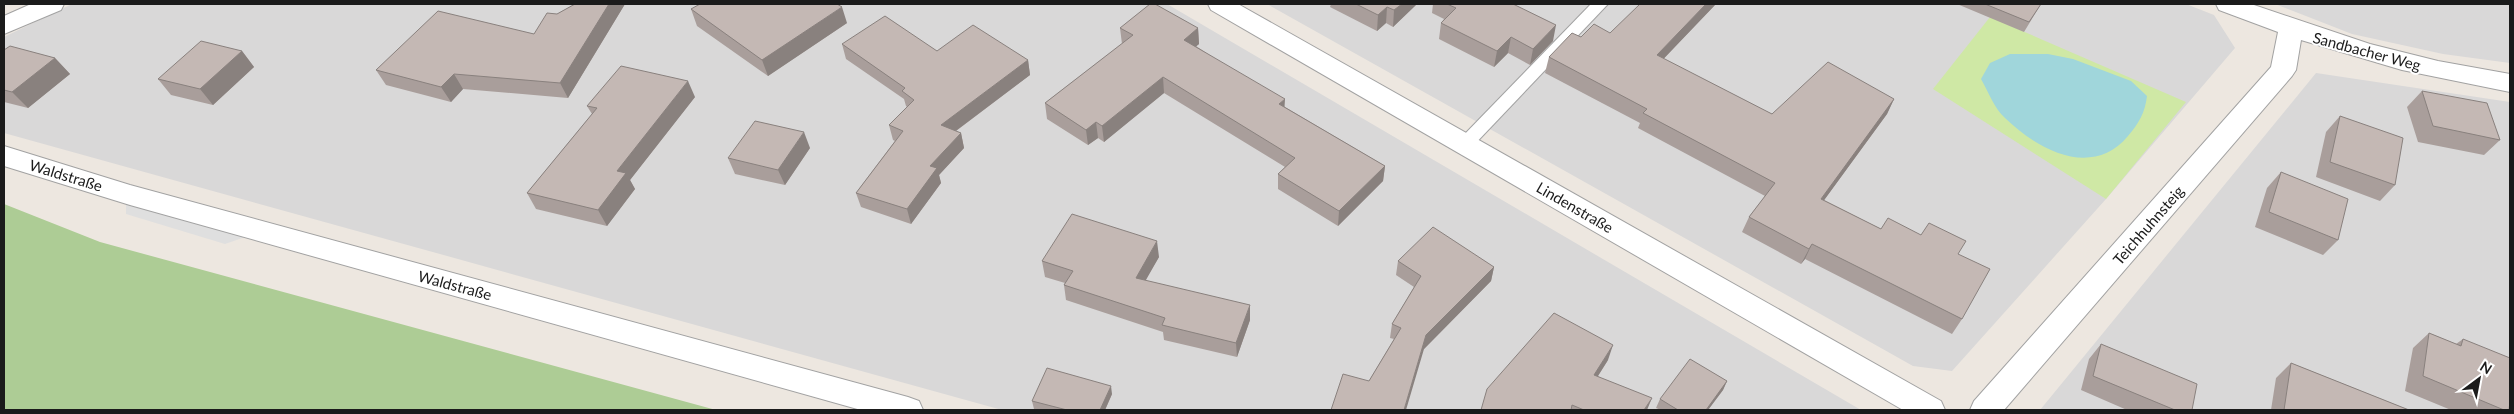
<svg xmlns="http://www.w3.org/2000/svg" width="2514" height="414" viewBox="0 0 2514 414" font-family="Lato,sans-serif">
<rect width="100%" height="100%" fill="#ede7e0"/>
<path fill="#d9d8d8" d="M72,4H1167L1861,410H1002L4,133V37Z
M1267,4H2186L2214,15L2235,48L2106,199L1952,371L1913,366Z
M2275,4H2510V63L2443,54L2352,34Z
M2316,73L2510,102V410H2040Z"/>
<path fill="#cfe8a5" d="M1990,17L2186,102L2106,199L1933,89Z"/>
<path fill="#adcc95" d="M4,204L100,242L716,410H4Z"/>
<path fill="#dfdfdf" d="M126,199L251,235L225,244L126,214Z"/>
<path fill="#a0d6db" d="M2010,54H2048L2073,59L2131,81L2147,96C2145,113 2139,123 2128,136C2092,179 2038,150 2005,118C1994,108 1988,91 1981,79L1990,63Z"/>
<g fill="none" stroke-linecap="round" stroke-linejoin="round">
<defs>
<path id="service" d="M1591,4H1608L1471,148L1465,150L1459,148L1457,144L1459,140Z"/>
<path id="minor" d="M31,4H64L61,10L4,34V16Z
M1208,4H1238L1941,401L1945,410H1903L1211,10Z
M2216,4H2251L2370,44L2438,61L2510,74V92L2402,70L2301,40L2296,70L2292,76L2004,410H1970L1974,401L2271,67L2278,32L2219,10Z
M4,146L130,185L908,397L919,401L923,410H861L130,205L4,166Z"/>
</defs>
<use href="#service" stroke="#a2a2a2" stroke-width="2"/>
<use href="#minor" stroke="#a2a2a2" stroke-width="2"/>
<use href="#service" fill="#fff" fill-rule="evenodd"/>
<use href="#minor" fill="#fff" fill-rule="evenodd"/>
</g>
<path fill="#a99e9b" d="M575,4H625L568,98L463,89L451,102L386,85L376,70L534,34L557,14Z
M1331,4H1417L1393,27L1386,23L1377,31L1330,7Z
M1433,4H1513L1553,41L1530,65L1508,53L1494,67L1439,39L1441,23L1444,19L1432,13Z
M1957,4H2041L2024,32Z
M1715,5L1663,59L1772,114L1894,99L1887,114L1824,200L1881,229L1958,254L1962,319L1952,334L1805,259L1801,264L1742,232L1749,217L1765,196L1638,128L1640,123L1545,73L1549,57L1581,37L1610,33Z
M691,9L847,23L768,76L697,26Z
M1120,28H1198L1199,44L1196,46L1285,107L1385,166L1383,181L1338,226L1278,189V174L1285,167L1164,93L1104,142L1098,138L1088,145L1047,119L1045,103L1122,44Z
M842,44L937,51L1028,60L1030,75L956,131L961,133L964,148L939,175L941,183L911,224L861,207L856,193L895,141L893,140L889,125L907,107L906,106L904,99L846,59Z
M4,50L55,58L70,74L28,108L4,102Z
M242,51L254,67L213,105L171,95L158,79Z
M2422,91L2500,140L2484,155L2418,142L2407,107Z
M695,97L630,180L635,189L607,226L536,209L527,193L592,114L587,106Z
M2340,116L2395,185L2380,201L2316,177L2326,132Z
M810,148L785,185L735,174L728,158Z
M2281,172L2338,240L2323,255L2255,227L2267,188Z
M1159,257L1145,280L1250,320L1237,357L1164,340L1163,332L1066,300L1064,285L1065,283L1045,277L1042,261Z
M1398,261L1494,267L1491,281L1424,349L1369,381L1394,339L1390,338L1392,324L1414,287L1396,275Z
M2429,333L2456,344L2463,339L2509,410H2451L2405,391L2413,348Z
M2101,344L2192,410H2127L2081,390L2089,359Z
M1608,360L1598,376L1647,410H1481Z
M2291,363L2409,410H2271L2276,378Z
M1727,381L1723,390L1708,410H1661L1656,408L1660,399Z
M1112,394L1105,410H1038L1034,409L1032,401Z"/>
<path fill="#89817e" d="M609,4H625L568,98L560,83Z
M1402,4H1417L1393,27L1394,10Z
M1706,4H1715V5L1652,71L1657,55Z
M842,7L847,23L768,76L762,60Z
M1387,7L1386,23L1377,31L1378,15Z
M1556,25L1553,41L1530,65L1533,49Z
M1198,28L1199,44L1185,56L1184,40Z
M1511,37L1508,53L1494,67L1497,51Z
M242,51L254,67L213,105L200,89Z
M55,58L70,74L28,108L12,92Z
M1028,60L1030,75L945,139L941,125Z
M454,74L463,89L451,102L441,87Z
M1163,77L1164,93L1104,142L1102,126Z
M688,81L695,97L630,180L635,189L607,226L598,210L617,171Z
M1285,99L1284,115L1279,104Z
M1894,99L1887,114L1814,214L1821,199Z
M1096,122L1098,138L1088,145L1086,130Z
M804,132L810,148L785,185L778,170Z
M961,133L964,148L939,175L941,183L911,224L907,209L930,166Z
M1385,166L1383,181L1338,226L1339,211Z
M1157,241L1159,257L1138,294L1136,278Z
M1812,244L1805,259L1801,264L1809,249Z
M1494,267L1491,281L1424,349L1406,410H1404L1426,335Z
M1250,305V320L1237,357L1236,343Z
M1613,345L1608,360L1589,390L1594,375Z
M1727,381L1723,390L1708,410H1706Z
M1111,386L1112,394L1105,410H1100Z
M1652,398L1647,410H1644Z"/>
<path fill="#c4b8b4" stroke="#89817e" d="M575,4H609L560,83L454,74L441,87L376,70L438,11L534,34L547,13L557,14Z
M700,4H837L842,7L762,60L691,9Z
M1150,4H1155L1198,28L1184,40L1285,99L1279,104L1385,166L1339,211L1278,174L1295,158L1163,77L1102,126L1096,122L1086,130L1045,103L1133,35L1120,28Z
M1356,4H1402L1394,10L1387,7L1378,15Z
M1447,4H1513L1556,25L1533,49L1511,37L1497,51L1441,23L1456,8Z
M1640,4H1706L1657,55L1772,114L1828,62L1894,99L1821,199L1881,229L1888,218L1921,235L1929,223L1966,241L1958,254L1990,269L1962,319L1812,244L1809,249L1749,217L1775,183L1643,113L1647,109L1549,57L1572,33L1581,37L1594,24L1610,33Z
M1985,4H2041L2029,22Z
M885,16L937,51L973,25L1028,60L941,125L961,133L930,166L937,168L907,209L856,193L903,131L889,125L914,100L902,91L905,88L842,44Z
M201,41L242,51L200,89L158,79Z
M10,46L55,58L12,92L4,90V50Z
M621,66L688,81L617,171L626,173L598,210L527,193L597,108L587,106Z
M2422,91L2487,103L2500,140L2433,126Z
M2340,116L2403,138L2395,185L2330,162Z
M755,121L804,132L778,170L728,158Z
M2281,172L2348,199L2338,240L2269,212Z
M1072,214L1157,241L1136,278L1250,305L1236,343L1162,325L1165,318L1064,285L1073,271L1042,261Z
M1433,227L1494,267L1426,335L1404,410H1331L1343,374L1369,381L1401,328L1392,324L1421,276L1398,261Z
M1554,313L1613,345L1594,375L1652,398L1644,410H1584L1572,405L1571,410H1481L1487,389Z
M2429,333L2461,346L2463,339L2510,358V401L2509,410H2504L2423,376Z
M2101,344L2197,384L2192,410H2175L2093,376Z
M1690,359L1727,381L1706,410H1678L1660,399Z
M2291,363L2409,410H2284Z
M1047,368L1111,386L1100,410H1067L1032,401Z"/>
<g text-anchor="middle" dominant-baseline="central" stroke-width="4" stroke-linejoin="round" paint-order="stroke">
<g font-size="15" fill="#1b1b1b" stroke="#fff">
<text transform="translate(2367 51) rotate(15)">Sandbacher Weg</text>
<text transform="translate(66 175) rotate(17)">Waldstraße</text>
<text transform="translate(1575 207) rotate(30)">Lindenstraße</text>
<text transform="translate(2148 225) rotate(-49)">Teichhuhnsteig</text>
<text transform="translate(455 285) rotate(15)">Waldstraße</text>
</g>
</g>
<rect width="2514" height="414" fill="none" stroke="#1b1b1b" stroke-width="10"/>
<g transform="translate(2479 379) rotate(32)" stroke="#ffffff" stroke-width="4" paint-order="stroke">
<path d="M0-4L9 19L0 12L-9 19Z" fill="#1b1b1b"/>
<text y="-8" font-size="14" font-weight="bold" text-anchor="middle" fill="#1b1b1b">N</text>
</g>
</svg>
